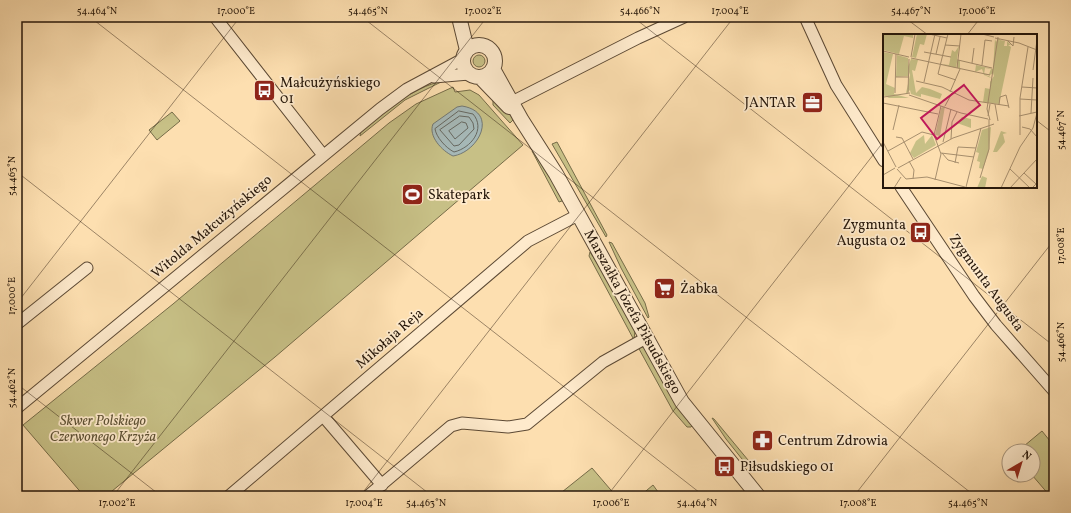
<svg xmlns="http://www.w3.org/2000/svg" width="1071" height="513" viewBox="0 0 1071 513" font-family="Vollkorn,serif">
<rect width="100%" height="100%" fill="#fddfb0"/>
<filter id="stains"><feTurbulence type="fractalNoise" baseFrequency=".005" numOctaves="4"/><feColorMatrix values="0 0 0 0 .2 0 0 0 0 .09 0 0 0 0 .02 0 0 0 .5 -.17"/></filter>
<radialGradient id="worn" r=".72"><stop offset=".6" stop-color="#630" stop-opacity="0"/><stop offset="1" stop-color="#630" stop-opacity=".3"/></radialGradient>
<path fill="#c7c086" stroke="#766c48" d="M473 61a6 6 0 1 1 12 0a6 6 0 1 1-12 0Z
M443,81L405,100L360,136L361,131C387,111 410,88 443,81Z
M453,87L455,92L470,90L479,95L523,145L275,357L106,496H84L23,425L173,304L389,123L416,104Z
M493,101L504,107L514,119L510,123L493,105Z
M172,112L180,121L157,140L149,130Z
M557,142L607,235L606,237L552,144Z
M532,151H535L563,198L562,201L559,202Z
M609,242L612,243L645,303L649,317L648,318L621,268Z
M590,252L606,277L635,330L634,340L589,256Z
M638,347H644L674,400L692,426L691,427H687L673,411Z
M712,418L714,419L753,466L750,469L726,439Z
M1042,431L1054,446V496H1050L1032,475L1033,451H1018Z
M592,468L616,496H557Z
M653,485L661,496H640Z"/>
<path fill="#a6b9b8" stroke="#737872" d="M462,106C499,112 479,152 453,156C442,151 428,136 433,124L457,107Z"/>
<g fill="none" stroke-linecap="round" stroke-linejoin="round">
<path stroke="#666861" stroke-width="1" d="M459,111L473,114C486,129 471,148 454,152C446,148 436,137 435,129Z
M460,116L469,117L473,123L474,129L459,145L454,146L440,130Z
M462,122L466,123L468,128L455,139L449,131Z"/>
<defs>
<path id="minor" d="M215,17L323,155
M805,17L836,85L884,161
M434,77L469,74
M512,102L638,38L684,17
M901,187L974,296L996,325L1054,391
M17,324L87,268
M17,408L380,109L407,89L463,59
M323,416L382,485
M229,496L528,241L578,215
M368,496L451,426L462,423L508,427L527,424L603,362L646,338"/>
<path id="tertiary" d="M459,17L467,50
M463 61a16 16 0 1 1 32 0a16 16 0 1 1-32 0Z
M493,69L521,119L556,174L682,402L758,496
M480,77L509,107"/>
</defs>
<use href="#minor" stroke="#5c4934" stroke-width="13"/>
<use href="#tertiary" stroke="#5c4934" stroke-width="16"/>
<use href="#minor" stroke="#feeacc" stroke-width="11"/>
<use href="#tertiary" stroke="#feeacc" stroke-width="14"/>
</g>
<path fill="none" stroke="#26170a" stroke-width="1" stroke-opacity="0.45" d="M90,17L704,496M362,17L975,496M633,17L1054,346M904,17L928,35M967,35L981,17M1036,120L1054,134M17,172L432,496M17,303L240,17M17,384L161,496M113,496L487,17M360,496L734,17M607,496L884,141M854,496L1054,240"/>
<defs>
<symbol id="bus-square" viewBox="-11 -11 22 22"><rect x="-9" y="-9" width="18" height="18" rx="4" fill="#8f2418" stroke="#feeacc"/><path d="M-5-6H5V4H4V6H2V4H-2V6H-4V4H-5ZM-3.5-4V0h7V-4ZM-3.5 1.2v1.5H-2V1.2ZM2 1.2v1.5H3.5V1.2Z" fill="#fff"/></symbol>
<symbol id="office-square" viewBox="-11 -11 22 22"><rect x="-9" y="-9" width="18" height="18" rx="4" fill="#8f2418" stroke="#feeacc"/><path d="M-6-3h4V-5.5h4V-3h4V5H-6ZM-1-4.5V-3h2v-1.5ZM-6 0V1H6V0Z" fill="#fff"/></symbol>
<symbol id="stadium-square" viewBox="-11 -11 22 22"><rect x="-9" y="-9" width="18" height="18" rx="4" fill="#8f2418" stroke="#feeacc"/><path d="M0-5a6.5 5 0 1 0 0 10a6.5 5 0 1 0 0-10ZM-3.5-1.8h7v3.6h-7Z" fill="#fff"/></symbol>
<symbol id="supermarket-square" viewBox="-11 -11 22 22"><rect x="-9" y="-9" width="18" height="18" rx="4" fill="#8f2418" stroke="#feeacc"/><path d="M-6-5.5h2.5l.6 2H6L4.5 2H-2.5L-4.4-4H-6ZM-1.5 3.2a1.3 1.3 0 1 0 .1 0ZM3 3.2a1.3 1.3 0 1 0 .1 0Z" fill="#fff"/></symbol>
<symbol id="pharmacy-square" viewBox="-11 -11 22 22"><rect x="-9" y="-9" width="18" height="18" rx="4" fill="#8f2418" stroke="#feeacc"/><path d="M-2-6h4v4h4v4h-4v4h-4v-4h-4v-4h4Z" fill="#fff"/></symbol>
</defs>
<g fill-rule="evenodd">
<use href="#bus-square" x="252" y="78" width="25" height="25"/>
<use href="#office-square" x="800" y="90" width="25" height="25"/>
<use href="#stadium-square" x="400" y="182" width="25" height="25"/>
<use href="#bus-square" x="908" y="220" width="25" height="25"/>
<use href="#supermarket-square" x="652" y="276" width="25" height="25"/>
<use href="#pharmacy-square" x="750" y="428" width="25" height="25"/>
<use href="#bus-square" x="712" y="454" width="25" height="25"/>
</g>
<g text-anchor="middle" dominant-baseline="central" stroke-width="3.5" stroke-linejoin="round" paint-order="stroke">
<g font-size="14" fill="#26170a" stroke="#feeacc" text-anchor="start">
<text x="280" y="83">Małcużyńskiego<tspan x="280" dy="16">01</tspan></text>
<text x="796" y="103" text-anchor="end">JANTAR</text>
<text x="428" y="195">Skatepark</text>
<text x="906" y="225" text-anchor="end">Zygmunta<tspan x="906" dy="16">Augusta 02</tspan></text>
<text x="680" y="289">Żabka</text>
<text x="778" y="441">Centrum Zdrowia</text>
<text x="740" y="467">Piłsudskiego 01</text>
</g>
<g font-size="14" fill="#26170a" stroke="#feeacc">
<text transform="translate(212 227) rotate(-40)">Witolda Małcużyńskiego</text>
<text transform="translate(986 283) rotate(54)">Zygmunta Augusta</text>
<text transform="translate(632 312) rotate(61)">Marszałka Józefa Piłsudskiego</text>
<text transform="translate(390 339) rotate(-41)">Mikołaja Reja</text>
</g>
<g font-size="14" font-style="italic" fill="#5e5235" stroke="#feeacc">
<text x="103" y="421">Skwer Polskiego<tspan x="103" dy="16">Czerwonego Krzyża</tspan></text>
</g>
</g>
<g transform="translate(883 34)">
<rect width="154" height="154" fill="#fddfb0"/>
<path d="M0,0H30V4L21,2L16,20L0,16ZM34,0H44L41,11L37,10L33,24L29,23ZM112,5L113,8L115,5H117L116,9L117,6L122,7L121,12H124V7L128,11H125L128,13L116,70L100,68L102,54L107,55V48L111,42L110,39L107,41H102L106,42L108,44L101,41V40H106L108,35L102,34L101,41L99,35L92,38L93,31L110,35ZM76,12L74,25L77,27V34H74V28L73,34L58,30L66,31L69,16L72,18ZM0,18L10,20L3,50L12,54L11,60L26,64H6L0,61ZM14,21L25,24V33L28,25L35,26L32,37L29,36L33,59L39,53L47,55L59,60L57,65L38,60V63L34,62L28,60L27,56L24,59H23L27,41L25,35V42L13,43ZM62,72L57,102L52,101L58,74ZM79,83L88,85V94L74,89ZM108,93L106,117L100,135L96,134L97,128L94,127L96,119L93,118L99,96ZM118,97L124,99L120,100L122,108L114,118H110ZM41,101L42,110L49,101L53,111L31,124L27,119L33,107ZM105,139L102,154H94L99,142L104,144Z" fill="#c7c086"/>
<path fill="none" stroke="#a78f6e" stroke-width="1" d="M46,0L64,4M65,0L55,40L73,46M99,0L111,3M112,4L136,9L154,16M125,7L130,12L131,3M62,11L77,12M0,17L26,23M41,18L68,23M53,20L57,3M28,23L32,0M28,24L107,41M75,26L109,34M89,29L91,14M99,31L102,6L109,7M74,34L78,0M150,36L154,6M13,43H26M33,47L59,53L86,66L126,72M41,48L52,0M139,53L154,54M67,58L77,35M12,59L13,20M25,59L26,25M26,61L78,79L105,85M1,63L27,59M137,65L154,66M0,69L55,80M112,70L115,87M116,71L117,63L123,61L126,74M62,72L69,59M148,79L150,44M105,82L107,70M136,82L154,78M107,86L104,75L115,3M139,93L147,95L154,103M10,96L16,71M137,101V64L145,13M13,103L19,104L30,125M68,105L69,88L74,78M0,108L13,133M60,108L68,75M5,117L39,98L51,101M58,119L91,123M59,119L65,126L76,129M26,127L31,136L30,145M72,129L75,113L93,114M15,134L70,104L111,90M14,135L23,145L44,143L82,153M127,135L147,154M141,139L153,150L149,154M0,141L12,134M97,144L106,115V85M52,146L58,120L51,101L58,72M83,153L98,94M11,154L18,143M118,154L137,113L150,94L154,79M127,154L154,125"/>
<path fill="#c2185b" fill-opacity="0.15" stroke="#c2185b" stroke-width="2" d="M81,51L97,71L54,105L38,84Z"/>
<rect width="154" height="154" fill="none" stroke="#26170a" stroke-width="2"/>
</g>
<rect width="1071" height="513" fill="none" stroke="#fddfb0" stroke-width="44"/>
<g transform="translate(1021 463) rotate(38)"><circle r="19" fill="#feeacc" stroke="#a8967e"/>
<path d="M0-3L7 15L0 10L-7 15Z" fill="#8f2418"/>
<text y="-6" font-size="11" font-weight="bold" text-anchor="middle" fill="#26170a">N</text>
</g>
<rect x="22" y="22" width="1027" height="469" fill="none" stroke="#26170a" stroke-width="1.5"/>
<g font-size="10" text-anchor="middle" fill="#26170a">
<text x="97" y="14">54.464°N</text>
<text x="236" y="14">17.000°E</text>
<text x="368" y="14">54.465°N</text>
<text x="483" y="14">17.002°E</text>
<text x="640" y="14">54.466°N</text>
<text x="730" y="14">17.004°E</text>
<text x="911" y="14">54.467°N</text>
<text x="977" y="14">17.006°E</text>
<text transform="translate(1060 130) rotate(-90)" y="4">54.467°N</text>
<text transform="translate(11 176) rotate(-90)" y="4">54.463°N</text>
<text transform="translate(1060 246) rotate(-90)" y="4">17.008°E</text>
<text transform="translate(11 296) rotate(-90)" y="4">17.000°E</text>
<text transform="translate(1060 342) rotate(-90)" y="4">54.466°N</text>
<text transform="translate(11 388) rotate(-90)" y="4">54.462°N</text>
<text x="117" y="506">17.002°E</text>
<text x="364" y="506">17.004°E</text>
<text x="426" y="506">54.463°N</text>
<text x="611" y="506">17.006°E</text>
<text x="697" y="506">54.464°N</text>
<text x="858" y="506">17.008°E</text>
<text x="968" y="506">54.465°N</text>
</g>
<rect width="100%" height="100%" filter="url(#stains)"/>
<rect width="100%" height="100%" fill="url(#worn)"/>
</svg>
